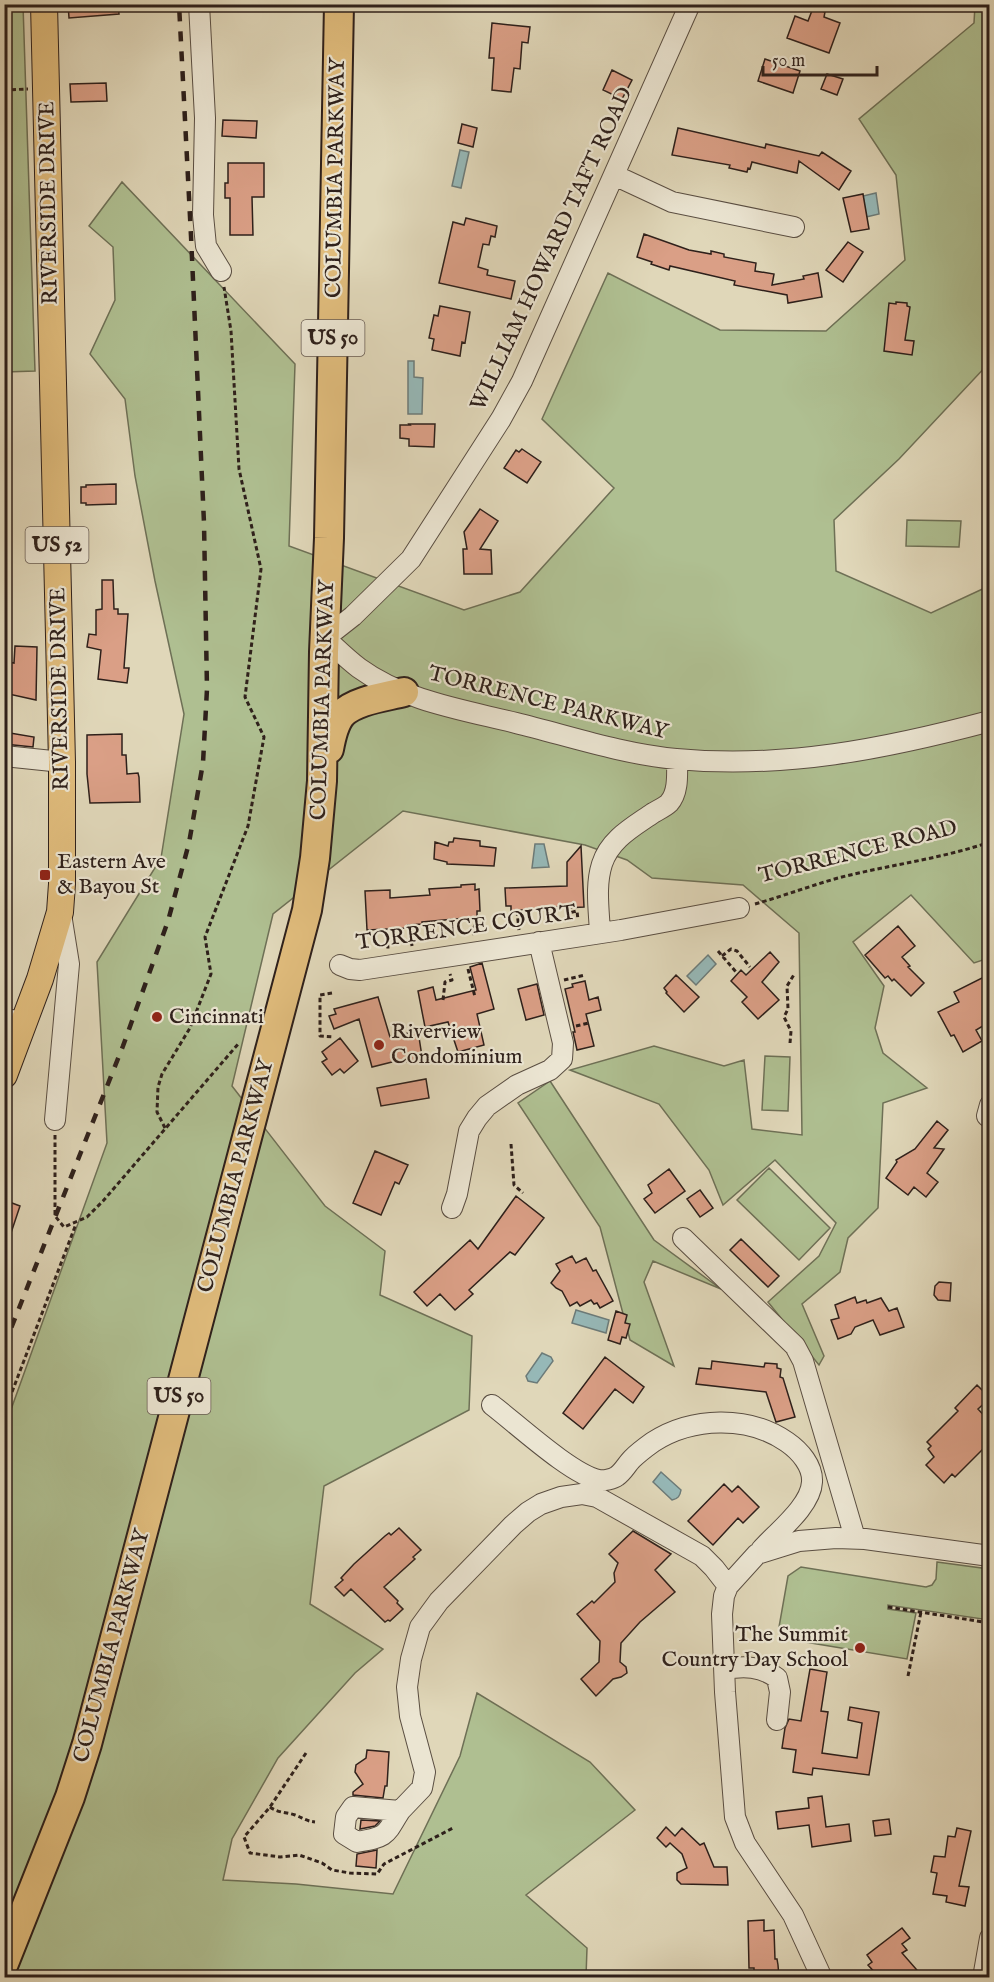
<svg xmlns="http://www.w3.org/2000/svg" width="994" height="1982" viewBox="0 0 994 1982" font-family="'IM FELL English',serif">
<rect width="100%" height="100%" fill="#e0d7b9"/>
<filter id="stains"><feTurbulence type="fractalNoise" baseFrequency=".00333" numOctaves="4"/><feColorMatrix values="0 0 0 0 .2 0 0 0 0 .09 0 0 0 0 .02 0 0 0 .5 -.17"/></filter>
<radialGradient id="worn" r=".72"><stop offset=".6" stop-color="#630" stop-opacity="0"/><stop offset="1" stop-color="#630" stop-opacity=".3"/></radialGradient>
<path fill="#afbf91" stroke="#6e7056" stroke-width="1.5" d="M4,5H23L35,371L5,372Z
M975,5H989V363L899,459L834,520L836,571L931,613L989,586V958L974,963L911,895L853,942L884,986L875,1028L883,1053L927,1088L883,1103L878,1208L848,1238L840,1272L802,1304L824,1356L819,1365L768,1302L819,1256L836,1223L775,1160L723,1205L709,1170L659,1104L570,1070L654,1046L724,1066L744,1060L752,1129L802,1135L799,933L743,885L652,878L627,860L585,845L403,811L273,914L232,1086L325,1206L385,1251L380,1295L472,1336L469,1410L324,1486L310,1604L383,1649L355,1673L278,1758L232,1839L223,1880L296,1884L393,1894L460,1756L477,1693L590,1762L635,1810L526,1895L587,1948L586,1977H5L4,1429L107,1143L97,962L161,858L184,714L155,581L135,476L125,399L90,354L115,300L113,247L89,226L122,182L295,364L289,546L464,610L520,592L614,488L542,419L608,273L720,330L826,331L905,260L896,175L859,119L974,23Z
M907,520L961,521L959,547L906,546Z
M765,1056L790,1057L788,1111L762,1110Z
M550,1081L654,1240L721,1289L653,1261L644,1282L674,1366L630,1340L600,1227L518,1103Z
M769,1168L830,1228L799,1260L737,1200Z
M937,1562L989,1569V1620L888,1605V1609L916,1613L907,1659L787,1639L779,1627L788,1576L801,1567L926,1587L932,1585L936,1579Z"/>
<path fill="#96b8b7" stroke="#6c7b79" stroke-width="1.5" d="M460,150L469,152L461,188L452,186Z
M876,193L879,214L866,217L863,196Z
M408,361H414V377L423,378L422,414H408Z
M535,844H544L549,867L532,868Z
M708,955L716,964L696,985L687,976Z
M576,1310L609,1320L606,1333L572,1323Z
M542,1353L551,1357L553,1361L537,1383L528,1381L526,1376Z
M661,1472L681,1490C680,1496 678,1499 672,1500L653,1482Z"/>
<path fill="#da9f86" stroke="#2e201b" stroke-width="1.5" d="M68,4H118L119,14L69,18Z
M813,8L825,12L824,17L840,23L829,53L787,38L795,16L808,21Z
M492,23L530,27L528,43L522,42L520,69L514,68L511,92L492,90L494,58H489Z
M765,59L800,71L793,93L758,81Z
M612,70L632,80L622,99L603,90Z
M827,74L843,79L837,95L821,89Z
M106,83L107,101L71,102L70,84Z
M223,120L257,121L256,138L222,136Z
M462,124L477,128L473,147L458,143Z
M678,128L765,148L766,144L819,156L822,152L851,171L839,190L799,161L797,173L752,162L750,169L748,168L747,172L729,168L730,165L672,155Z
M228,163H264V197H252L253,235H230V198H225V183H228Z
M863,194L869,229L851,232L843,198Z
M466,218L497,226L495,237L491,236L489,245L483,244L478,267L488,270L487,275L515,281L511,299L439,283L453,222L464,225Z
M644,234L689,250L711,254V251L724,254V257L756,263L755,271L774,274L772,285L804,279L803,276L818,273L822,297L788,303L787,295L734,285L735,281L670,266L669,270L651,264L652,262L637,257Z
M848,242L863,252L843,282L826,270Z
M896,302L907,303V306L910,307L905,340L914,341L912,355L884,351L889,303L896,304Z
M440,306L470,312L465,343L462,342L460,356L432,350L434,339L429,338L434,315L438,316Z
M409,424H435L434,447L409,446V439L400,438V425H410Z
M522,449L541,462L527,483L504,468L516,450L519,452Z
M116,484V504L86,505V503H81V487H86V485Z
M480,509L498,521L480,549L491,550L492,574H464L463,549H467L464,532Z
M102,580H113L114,609H118V614H128L124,668H129L127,683L98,679L101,650L87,647L89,634L96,635V610L102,609Z
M15,646L37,647L36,700L4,693L8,662L14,663Z
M4,732L34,737L33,747L4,744Z
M122,734V755H126L127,774L138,773L139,777L140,802L90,803L87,774V735Z
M454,838L480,841V846L496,848L494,866L447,864V862L434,859L435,842L448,846L449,842H453Z
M581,846L584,907L565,908V906L511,911V906H506L505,888L567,886V862Z
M475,884V890L479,889L480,911H477V917L422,922V924L408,925V928L367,930L365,891L390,890V898L430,895L429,889L461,887V885Z
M898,926L915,946L902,957L910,966L908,967L924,983L911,996L894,979L892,981L888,976L885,978L865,955Z
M770,952L779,962L762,982L779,1000L758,1019L742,1002L747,997L731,981L741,970L746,975Z
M482,963L494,1009L477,1014L484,1045L458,1052L448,1022L425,1027L418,991L433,987L436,1000L476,990L470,967Z
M990,974V1015L985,1018L988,1023L976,1030L982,1041L963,1052L954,1035L951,1036L938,1012L959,1002L954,992Z
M676,975L699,997L684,1012L666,993L667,992L664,988Z
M585,981L589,1000L598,997L601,1010L586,1014L594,1046L577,1050L573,1032H575L565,989L573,987L572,984Z
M537,984L544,1015L526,1020L518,989Z
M378,997L390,1037L418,1031L423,1063L396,1061L372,1067L359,1019L334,1029L329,1016L336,1014L334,1009Z
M340,1038L358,1061L344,1073L340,1069L332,1075L322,1062L327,1059L322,1052Z
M426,1079L429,1098L381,1106L377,1088Z
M937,1121L948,1130L934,1148L944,1149L927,1173L938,1182L926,1197L914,1187L908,1195L886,1178L897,1162L896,1160L915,1149Z
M375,1151L408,1165L399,1184L395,1182L381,1215L353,1203Z
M669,1169L685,1191L655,1213L644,1199L652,1193L648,1185Z
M700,1190L713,1208L700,1217L687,1199Z
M516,1196L544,1218L515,1255L510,1252L469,1290L473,1294L455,1310L440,1294L427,1306L414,1292L470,1240L478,1249Z
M4,1200L20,1206L7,1245H4Z
M741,1239L779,1276L768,1287L730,1250Z
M572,1256L576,1263L586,1258L593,1271L596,1270L613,1301L600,1308L597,1303L594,1304L591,1300L580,1306L577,1302L570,1306L562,1291L556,1288L551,1283L560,1271L556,1264Z
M939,1282L951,1283L950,1301L938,1300L934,1295L935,1286Z
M855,1297L857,1303L866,1300L867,1303L881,1298L889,1311L897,1308L904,1327L880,1335L873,1320L855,1327L851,1334L838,1339L831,1320L839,1318L835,1305Z
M616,1311L627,1315L625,1323L630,1324L626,1338L622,1337L620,1344L608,1340Z
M605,1357L644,1387L633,1403L615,1389L583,1429L563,1413Z
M712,1361L764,1367L765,1363L777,1364V1368L781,1369L780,1377L783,1378L795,1417L776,1422L766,1392L696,1384L699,1368L711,1369Z
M977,1385L990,1398L978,1409L990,1422V1442L955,1477L952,1474L944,1483L926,1465L934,1457L928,1449L931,1446L927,1442L958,1411L955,1408Z
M724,1484L732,1492L738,1486L759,1507L743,1523L738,1518L713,1545L688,1521Z
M399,1528L421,1550L413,1557L415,1559L384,1587L398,1601L397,1603L403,1609L390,1621L388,1620L385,1622L351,1589L344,1596L335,1587L343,1580L341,1578L354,1564L385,1536L389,1533L391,1535Z
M633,1531L671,1554L655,1570L675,1592L640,1622L621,1643L620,1662L626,1667L627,1673L621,1677L613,1679L596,1696L581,1679L599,1662L600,1641L577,1614L592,1601L594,1603L615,1582L614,1573L618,1563L609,1554Z
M810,1669L827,1672L821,1711L828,1712L822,1753L857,1758L862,1723L848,1720L850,1707L879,1712L869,1775L813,1768L812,1775L793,1772L796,1750L782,1748L785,1728L789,1719L801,1721Z
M367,1750L389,1752L387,1786H385L383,1798L353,1795V1792L363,1784L355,1772L356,1765L366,1758Z
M822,1796L826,1827L849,1824L851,1841L812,1847L809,1825L778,1829L776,1812L809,1808L808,1798Z
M889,1819L891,1834L875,1836L873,1821Z
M361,1820L380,1821L375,1826L360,1829Z
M666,1827L675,1836L682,1828L700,1845L704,1843L714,1867H727L728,1885L681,1884L677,1880V1873L687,1868L682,1854L670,1843L666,1847L657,1838Z
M957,1828L971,1831L959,1886L969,1887L965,1906L946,1902L947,1896L933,1894L937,1873L931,1872L934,1856L945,1857L948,1836L955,1837Z
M377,1850L376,1868L356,1866L357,1854Z
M764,1920V1931L774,1930L775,1959H777L778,1965L779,1977H754V1968H749L748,1921Z
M902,1928L910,1938L902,1944L907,1950L902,1953L923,1977H879L868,1965L872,1962L867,1955Z"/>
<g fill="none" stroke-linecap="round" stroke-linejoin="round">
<defs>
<path id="minor" d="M199,4L205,118L203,215L206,246L221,271
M690,4L522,381L501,419L411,559L353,616L325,638C336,648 347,659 359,668C404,701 464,710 516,723C569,736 622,754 676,759C784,769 885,749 990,721
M614,175L672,202L794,227
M4,756L62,762
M600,933C599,910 595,886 602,864C610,839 633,827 653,813C658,810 665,807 669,803C679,792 677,773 677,759
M340,965L350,969L360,970L621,930L739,908
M4,1019L24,1022
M987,1116L990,1105
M55,1120L69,964L61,914
M452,1208L457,1194L469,1131L477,1118L487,1106L517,1085L550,1070L562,1059L563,1043L539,942
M683,1238L795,1346L803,1361L855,1538
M492,1405C517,1424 572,1475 599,1480C604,1481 613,1479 617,1476C623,1472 627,1464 632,1459C638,1453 646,1447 653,1442C692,1417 748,1415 787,1442C800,1451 813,1466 812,1482C811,1506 777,1532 761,1550
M725,1669C744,1666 761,1666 777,1678L780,1692L777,1720
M400,1811C385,1836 387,1837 357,1842L344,1834L346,1817L353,1807L400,1811L422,1788L425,1772L410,1716L407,1687L411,1659L420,1627L439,1601L513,1525L528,1512L541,1504L561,1497L582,1494L597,1497L702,1556L714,1568L728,1586
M822,1978L793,1915L745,1843L735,1817L725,1692L722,1614L724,1596L728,1586L757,1554L799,1541L836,1538L865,1539L990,1556
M983,1978L990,1938"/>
<path id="major" d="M4,1075L40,979L60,912L62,884V762L44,4"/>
<path id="highway" d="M329,749C331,738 334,723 342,714C356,700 385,697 404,692
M4,1963L70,1797L87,1744L307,910L315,858L322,781L324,652L329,538L339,4"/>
</defs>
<use href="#minor" stroke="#5a4e42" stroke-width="22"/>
<use href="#major" stroke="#2e201b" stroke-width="28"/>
<use href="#highway" stroke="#2e201b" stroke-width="32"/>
<path stroke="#2e201b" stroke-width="3" stroke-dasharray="4.5 3" stroke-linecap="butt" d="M4,90L28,89
M755,904C783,896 810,886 838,878C888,865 941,859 990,842
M546,907L547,924
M568,908L569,913L577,911L578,920
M517,911L519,930
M387,929L388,950
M474,935L473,930L477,920
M412,946L411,937L418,930L413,926
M718,951L736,972
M722,956L731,949L737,951L750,967
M468,969L475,997
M564,980L585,975
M332,993L320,995V1036L334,1037
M443,1000L445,982L452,980L450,974
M576,1026L589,1023
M790,1043L791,1031L784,1017L788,1009L787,986L795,973
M165,1128L157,1112L158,1087L162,1074L190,1028L211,974L205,937L248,826L264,737L245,697L261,569L239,469L231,331L224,287
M55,1135V1216L64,1227L87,1217L103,1201L239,1043
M511,1144L514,1185L523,1193
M4,1413L76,1224
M888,1607L990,1623
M908,1676L921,1612
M306,1753L270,1807L244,1837L250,1853L280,1857L299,1855L322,1863L332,1870L350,1873L377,1874L384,1864L453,1828
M270,1807C278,1813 286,1812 295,1815C303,1818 306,1821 315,1822"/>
<use href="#minor" stroke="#ebe5d2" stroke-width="20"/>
<use href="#major" stroke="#e0bc7c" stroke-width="26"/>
<use href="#highway" stroke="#e0bc7c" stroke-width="28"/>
<path stroke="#2e201b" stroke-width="4.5" stroke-dasharray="10 10" stroke-linecap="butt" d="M4,1346L123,1046L168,921L189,843L203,763L207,689L204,523L191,236L179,4"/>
</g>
<g fill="#8f2418" stroke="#ebe5d2" stroke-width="2">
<rect x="39" y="869" width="12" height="12" rx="3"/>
<circle cx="157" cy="1017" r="6"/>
<circle cx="379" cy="1045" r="6"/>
<circle cx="860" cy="1648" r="6"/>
</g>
<g text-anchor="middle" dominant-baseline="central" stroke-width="4.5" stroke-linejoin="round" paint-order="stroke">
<g fill="#ebe5d2" stroke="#675b52" stroke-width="1.5">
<rect x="301.5" y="320" width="63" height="36" rx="4.5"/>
<rect x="25.5" y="527" width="63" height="36" rx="4.5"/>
<rect x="147.5" y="1378" width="63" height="36" rx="4.5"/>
</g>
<g font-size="21" font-weight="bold" fill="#2e201b">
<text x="333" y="338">US 50</text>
<text x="57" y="545">US 52</text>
<text x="179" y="1396">US 50</text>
</g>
<g font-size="22" fill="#2e201b" stroke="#ebe5d2">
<text transform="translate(336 178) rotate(-89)">COLUMBIA PARKWAY</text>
<text transform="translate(49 203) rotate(-91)">RIVERSIDE DRIVE</text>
<text transform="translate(552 249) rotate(-65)">WILLIAM HOWARD TAFT ROAD</text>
<text transform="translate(60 689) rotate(-91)">RIVERSIDE DRIVE</text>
<text transform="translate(323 700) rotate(-88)">COLUMBIA PARKWAY</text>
<text transform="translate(548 703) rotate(14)">TORRENCE PARKWAY</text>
<text transform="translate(858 852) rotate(-14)">TORRENCE ROAD</text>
<text transform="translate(466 928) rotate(-8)">TORRENCE COURT</text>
<text transform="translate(236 1176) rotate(-75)">COLUMBIA PARKWAY</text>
<text transform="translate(112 1646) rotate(-75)">COLUMBIA PARKWAY</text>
</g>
<g font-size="22" fill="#2e201b" stroke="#ebe5d2" text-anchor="start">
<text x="57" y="862">Eastern Ave<tspan x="57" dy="25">&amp; Bayou St</tspan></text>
<text x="169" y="1017">Cincinnati</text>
<text x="391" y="1032">Riverview<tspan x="391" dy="25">Condominium</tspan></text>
<text x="848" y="1635" text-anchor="end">The Summit<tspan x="848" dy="25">Country Day School</tspan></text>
</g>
</g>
<rect width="994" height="1982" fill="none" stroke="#e0d7b9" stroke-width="24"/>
<rect x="6" y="6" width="982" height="1970" fill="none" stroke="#2e201b" stroke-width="3"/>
<rect x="12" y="12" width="970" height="1958" fill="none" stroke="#2e201b" stroke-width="1.5"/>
<path d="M763 66v9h114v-9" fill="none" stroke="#2e201b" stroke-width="3"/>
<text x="772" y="66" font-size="18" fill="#2e201b" stroke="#ebe5d2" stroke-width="4.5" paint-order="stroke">50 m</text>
<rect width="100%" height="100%" filter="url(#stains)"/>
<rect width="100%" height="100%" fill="url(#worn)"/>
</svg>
